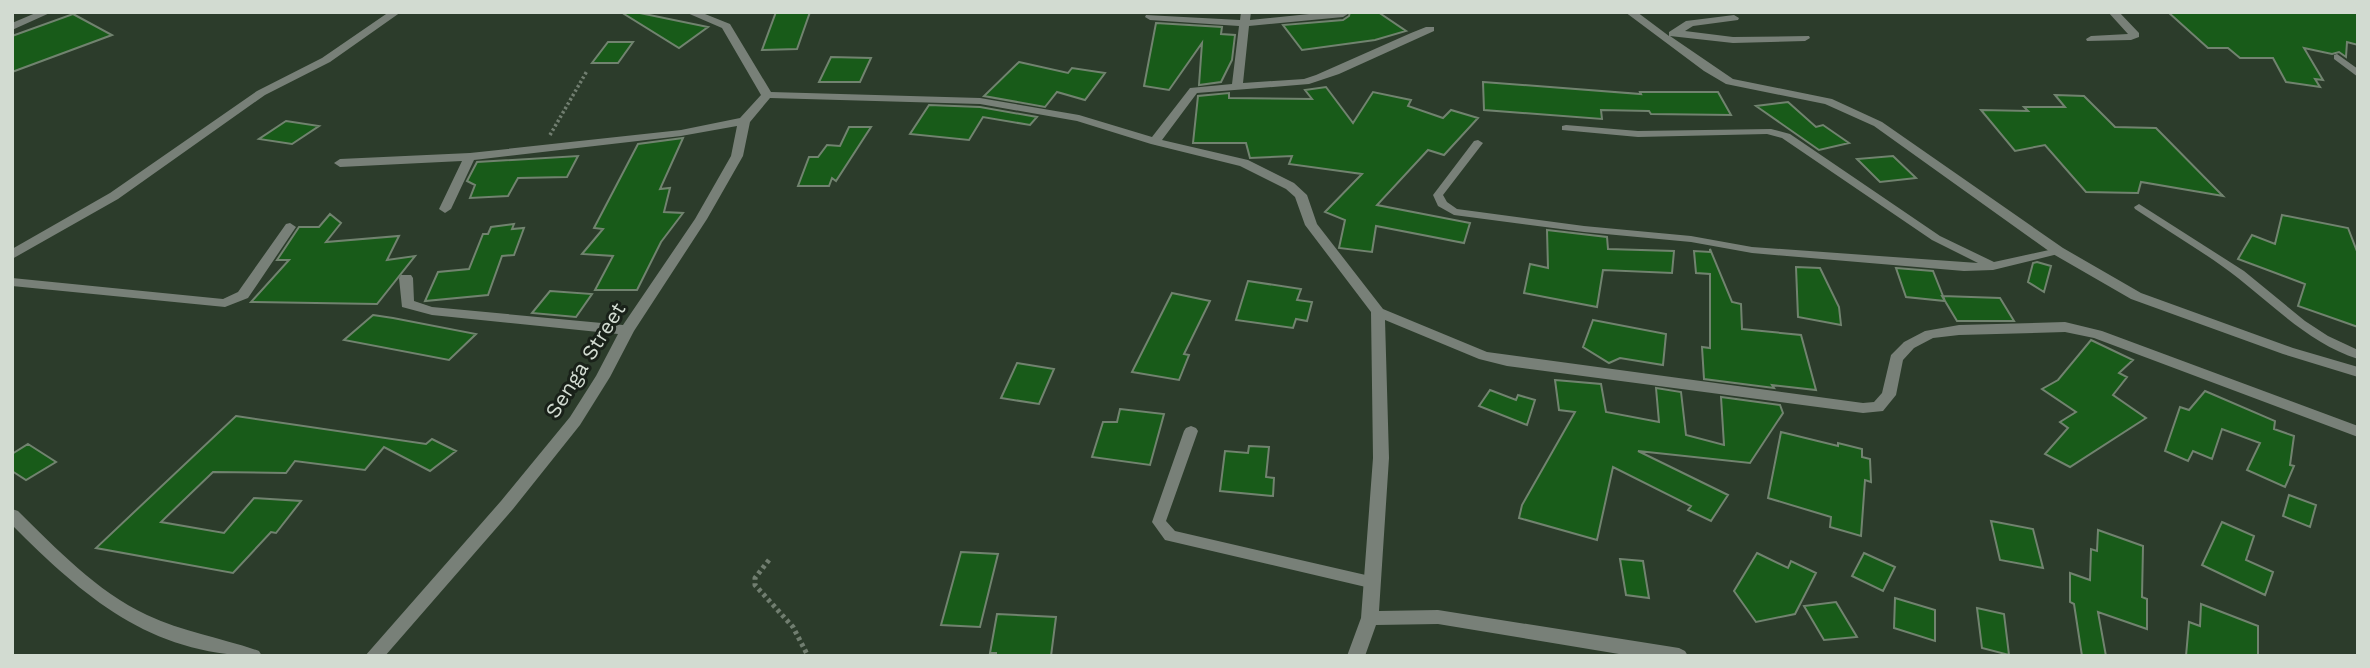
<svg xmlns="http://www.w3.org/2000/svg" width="2370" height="668" viewBox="0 0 2370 668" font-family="'Work Sans',sans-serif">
<rect width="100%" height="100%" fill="#2c3c2b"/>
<path fill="#185b19" stroke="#71836f" stroke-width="2" d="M621,12H635L708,27L679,48Z
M776,12H810L797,49L762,50Z
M1350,12H1378L1406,31L1375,40L1302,50L1283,25L1343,20L1349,16Z
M2168,12H2358V45L2347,42L2346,57L2339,52L2332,54L2304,48L2323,80L2315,79L2320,87L2286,82L2273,58H2240L2228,48H2208Z
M73,14L112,35L12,72V36Z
M1156,23L1222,27L1221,34L1235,35L1232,60L1221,82L1199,85L1202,43L1169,90L1144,86Z
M608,42H633L618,63H592Z
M831,57L871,58L860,82H819Z
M1019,62L1068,73L1072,68L1105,73L1085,100L1057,92L1045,107L984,96Z
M1483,82L1641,94L1640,92H1718L1731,115L1651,114L1649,111L1601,110L1602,119L1484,110Z
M1326,87L1353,123L1373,92L1411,100L1408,106L1443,118L1451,110L1478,118L1444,155L1428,150L1377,205L1470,223L1464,243L1376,226L1372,252L1339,248L1345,220L1325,212L1362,174L1289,164L1292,156L1250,158L1246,143H1193L1198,96L1229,93V98L1312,99L1305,90Z
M2055,95L2084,96L2115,127L2156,128L2223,196L2141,182L2138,193L2086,192L2045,145L2015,151L1981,110L2028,111L2024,107H2065Z
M1788,102L1816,127L1823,125L1849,143L1819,150L1756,106Z
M929,105L980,107L1037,117L1030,125L983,117L969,140L910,134Z
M286,121L319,126L292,144L259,139Z
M849,127H871L836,181L832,178L829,186H798L809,157H818L827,145L840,146Z
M683,138L660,189L670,188L664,212L683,213L661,242L637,290H595L613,256L582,254L603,229L594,228L638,144Z
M578,156L567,177L518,178L508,196L470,198L475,185L467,181L477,162Z
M1893,156L1916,178L1880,182L1857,159Z
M330,214L341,223L326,242L399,236L387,260L415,256L377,304L251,302L289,260H277L299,227H319Z
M2282,215L2348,228L2358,254V327L2298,306L2305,284L2238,259L2252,235L2275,244Z
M514,224L512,229L524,228L514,255L502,256L488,295L425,301L438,272L469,269L483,234H488L491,227Z
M1547,230L1607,237L1608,249L1674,251L1672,273L1603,270L1597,307L1524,293L1530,264L1548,268Z
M1710,249L1732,302L1741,304L1742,329L1801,335L1816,390L1772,385L1774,388L1704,379L1702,347L1710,348V274L1696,273L1694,251L1710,252Z
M2037,262L2051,266L2044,292L2028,282L2033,263Z
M1796,267L1820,268L1839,307L1841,325L1798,317Z
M1896,268L1933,271L1945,301L1906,297Z
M1248,281L1301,289L1297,300L1312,302L1307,321L1296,319L1293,328L1236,320Z
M550,291L592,294L576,317L532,313Z
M1172,293L1210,301L1184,354L1189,355L1179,380L1132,372Z
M1942,296L2000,298L2014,321H1957Z
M373,315L393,318L476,334L449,360L344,340Z
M1593,320L1666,334L1663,365L1620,358L1609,363L1583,347Z
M2091,340L2133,360L2119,373L2127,377L2113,395L2146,418L2070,467L2045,454L2068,428L2060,422L2076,412L2042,389L2058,380Z
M1017,363L1054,369L1039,404L1001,398Z
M1555,380L1601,384L1606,412L1659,422L1656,388L1681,392L1686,435L1724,445L1721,397L1780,405L1783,413L1750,463L1638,451L1728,495L1711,521L1688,510L1691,506L1613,467L1597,540L1519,518L1522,505L1575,412L1559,410Z
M1490,390L1516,400L1518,395L1535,400L1527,425L1479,406Z
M2205,391L2275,421L2274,429L2294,436L2290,465L2294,466L2285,487L2247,470L2260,443L2222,429L2212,459L2193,451L2188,461L2165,451L2180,407L2189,410Z
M1120,409L1164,414L1150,465L1092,457L1103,422H1117Z
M236,416L426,444L432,439L456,451L430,471L384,447L365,470L295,461L286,473L213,472L161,522L224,533L254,498L301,501L276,533L271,532L233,573L96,548Z
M1781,432L1838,446V443L1862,449V457L1870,459L1871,482L1865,480L1861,536L1830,527L1831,517L1768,498Z
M28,444L56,462L26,480L12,471V454Z
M1249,446L1269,447L1266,477L1274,478L1273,496L1220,491L1225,451L1248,453Z
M2289,495L2316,505L2310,527L2283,516Z
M1991,521L2033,529L2043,568L2000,560Z
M2222,522L2254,536L2246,560L2273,572L2265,595L2202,565Z
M2098,530L2143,546L2142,597L2147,599V629L2098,612L2106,656H2082L2074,604L2070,602V573L2090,580L2091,549L2097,551Z
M961,552L998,554L980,627L941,625Z
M1757,553L1788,568L1791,561L1816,573L1795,614L1756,622L1734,591Z
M1864,553L1895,567L1883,591L1852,576Z
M1620,559L1643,561L1649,598L1626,595Z
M1895,598L1935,610V641L1894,628Z
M1836,602L1857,637L1824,640L1804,606Z
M2201,604L2258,626V656H2186L2189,622L2200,626Z
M1977,608L2004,614L2009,655L1982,648Z
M997,614L1056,617L1051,656H996V653H990Z"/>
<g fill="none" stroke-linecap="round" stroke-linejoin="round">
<path stroke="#717e70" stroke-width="3.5" stroke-dasharray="2.5 2.5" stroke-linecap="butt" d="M550,135L587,71"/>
<path stroke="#717e70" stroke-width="5" stroke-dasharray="3.5 3.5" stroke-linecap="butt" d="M769,560L755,578V585L793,627L808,656"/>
<path fill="#788078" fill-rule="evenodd" d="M2337,54L2358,69V77L2334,59V55Z
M1566,125L1638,131L1771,129L1790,134L1940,236L1994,262L2058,248L2064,251L2062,253L1993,270L1964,271L1752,253L1691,242L1584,232L1454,215L1438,206L1433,195L1474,141L1478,140L1483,143L1443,195L1447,202L1457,209L1584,226L1691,236L1752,247L1978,263L1932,240L1782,138L1767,134L1638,137L1562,130V126Z
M2139,204L2244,271L2305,321L2328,336L2358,350V359C2311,344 2276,308 2238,278C2206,253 2169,232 2135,209L2134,207Z
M1191,426L1196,428L1198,431L1166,521L1175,531L1370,576L1375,578L1377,582L1375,586L1370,588L1165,540L1152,522L1184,431L1186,428Z"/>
<path fill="#788078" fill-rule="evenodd" d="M38,12H52L12,30V23Z
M389,12H401L330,62L265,95L118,199L12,259V249L110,193L257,91L322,58Z
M685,12H700L730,24L771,92L980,98L1079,115L1152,137L1190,88L1232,84L1239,26L1150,20L1145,17L1146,15L1240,20L1241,12H1251L1250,20L1329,12L1348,14L1343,17L1249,26L1243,83L1304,79L1316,75L1411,33L1426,27H1434V31L1339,74L1309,84L1197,93L1162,140L1248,160L1294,183L1307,195L1317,224L1383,309L1487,352L1863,403L1874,402L1882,393L1891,355L1904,342L1925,331L1959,325L2065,322L2102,331L2358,426V437L2094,338L2065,332L1959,335L1933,338L1914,348L1903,360L1896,395L1883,411L1863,413L1507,366L1479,359L1385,320L1389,458L1379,611L1438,610L1679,648L1685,651L1688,656H1631L1438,624L1376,625L1365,656H1347L1361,618L1373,458L1371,312L1305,225L1295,197L1286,189L1240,166L1151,144L1077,121L980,104L770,98L750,122L743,156L707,219L634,331L610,377L580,425L513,509L385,656H365L501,501L570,417L596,376L618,334L432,315L402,307L399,278L401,275H411L413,278L414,301L432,307L623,325L695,219L731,156L737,126L681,136L474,160L451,209L445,213L439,209L462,161L340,167L334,163L340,159L470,153L681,130L740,118L761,95L722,28Z
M1625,12H1637L1669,36V32L1686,21L1734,15L1739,18L1738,20L1693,26L1685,31L1733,37L1809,36L1810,38L1805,41L1733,43L1670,36L1733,79L1832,99L1882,122L2063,248L2141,293L2293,348L2358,367V377L2283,354L2131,299L2053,254L1874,126L1825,104L1726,84L1704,71Z
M2108,12H2119L2139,33V37L2131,40L2087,41L2086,39L2091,36L2128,34Z
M290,223L296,227L248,298L225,307L12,286V278L223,299L238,292L286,224Z
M12,509L18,511C57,549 96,591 147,615C183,632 222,638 259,651L262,656C152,656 86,599 12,525Z"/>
</g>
<g text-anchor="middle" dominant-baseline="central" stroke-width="6" stroke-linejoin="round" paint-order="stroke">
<g font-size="21" fill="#d2dbd1" stroke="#192119">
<text transform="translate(585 360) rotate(-58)">Senga Street</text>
</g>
</g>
<rect width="2370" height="668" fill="none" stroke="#d2dbd1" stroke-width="28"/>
</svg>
